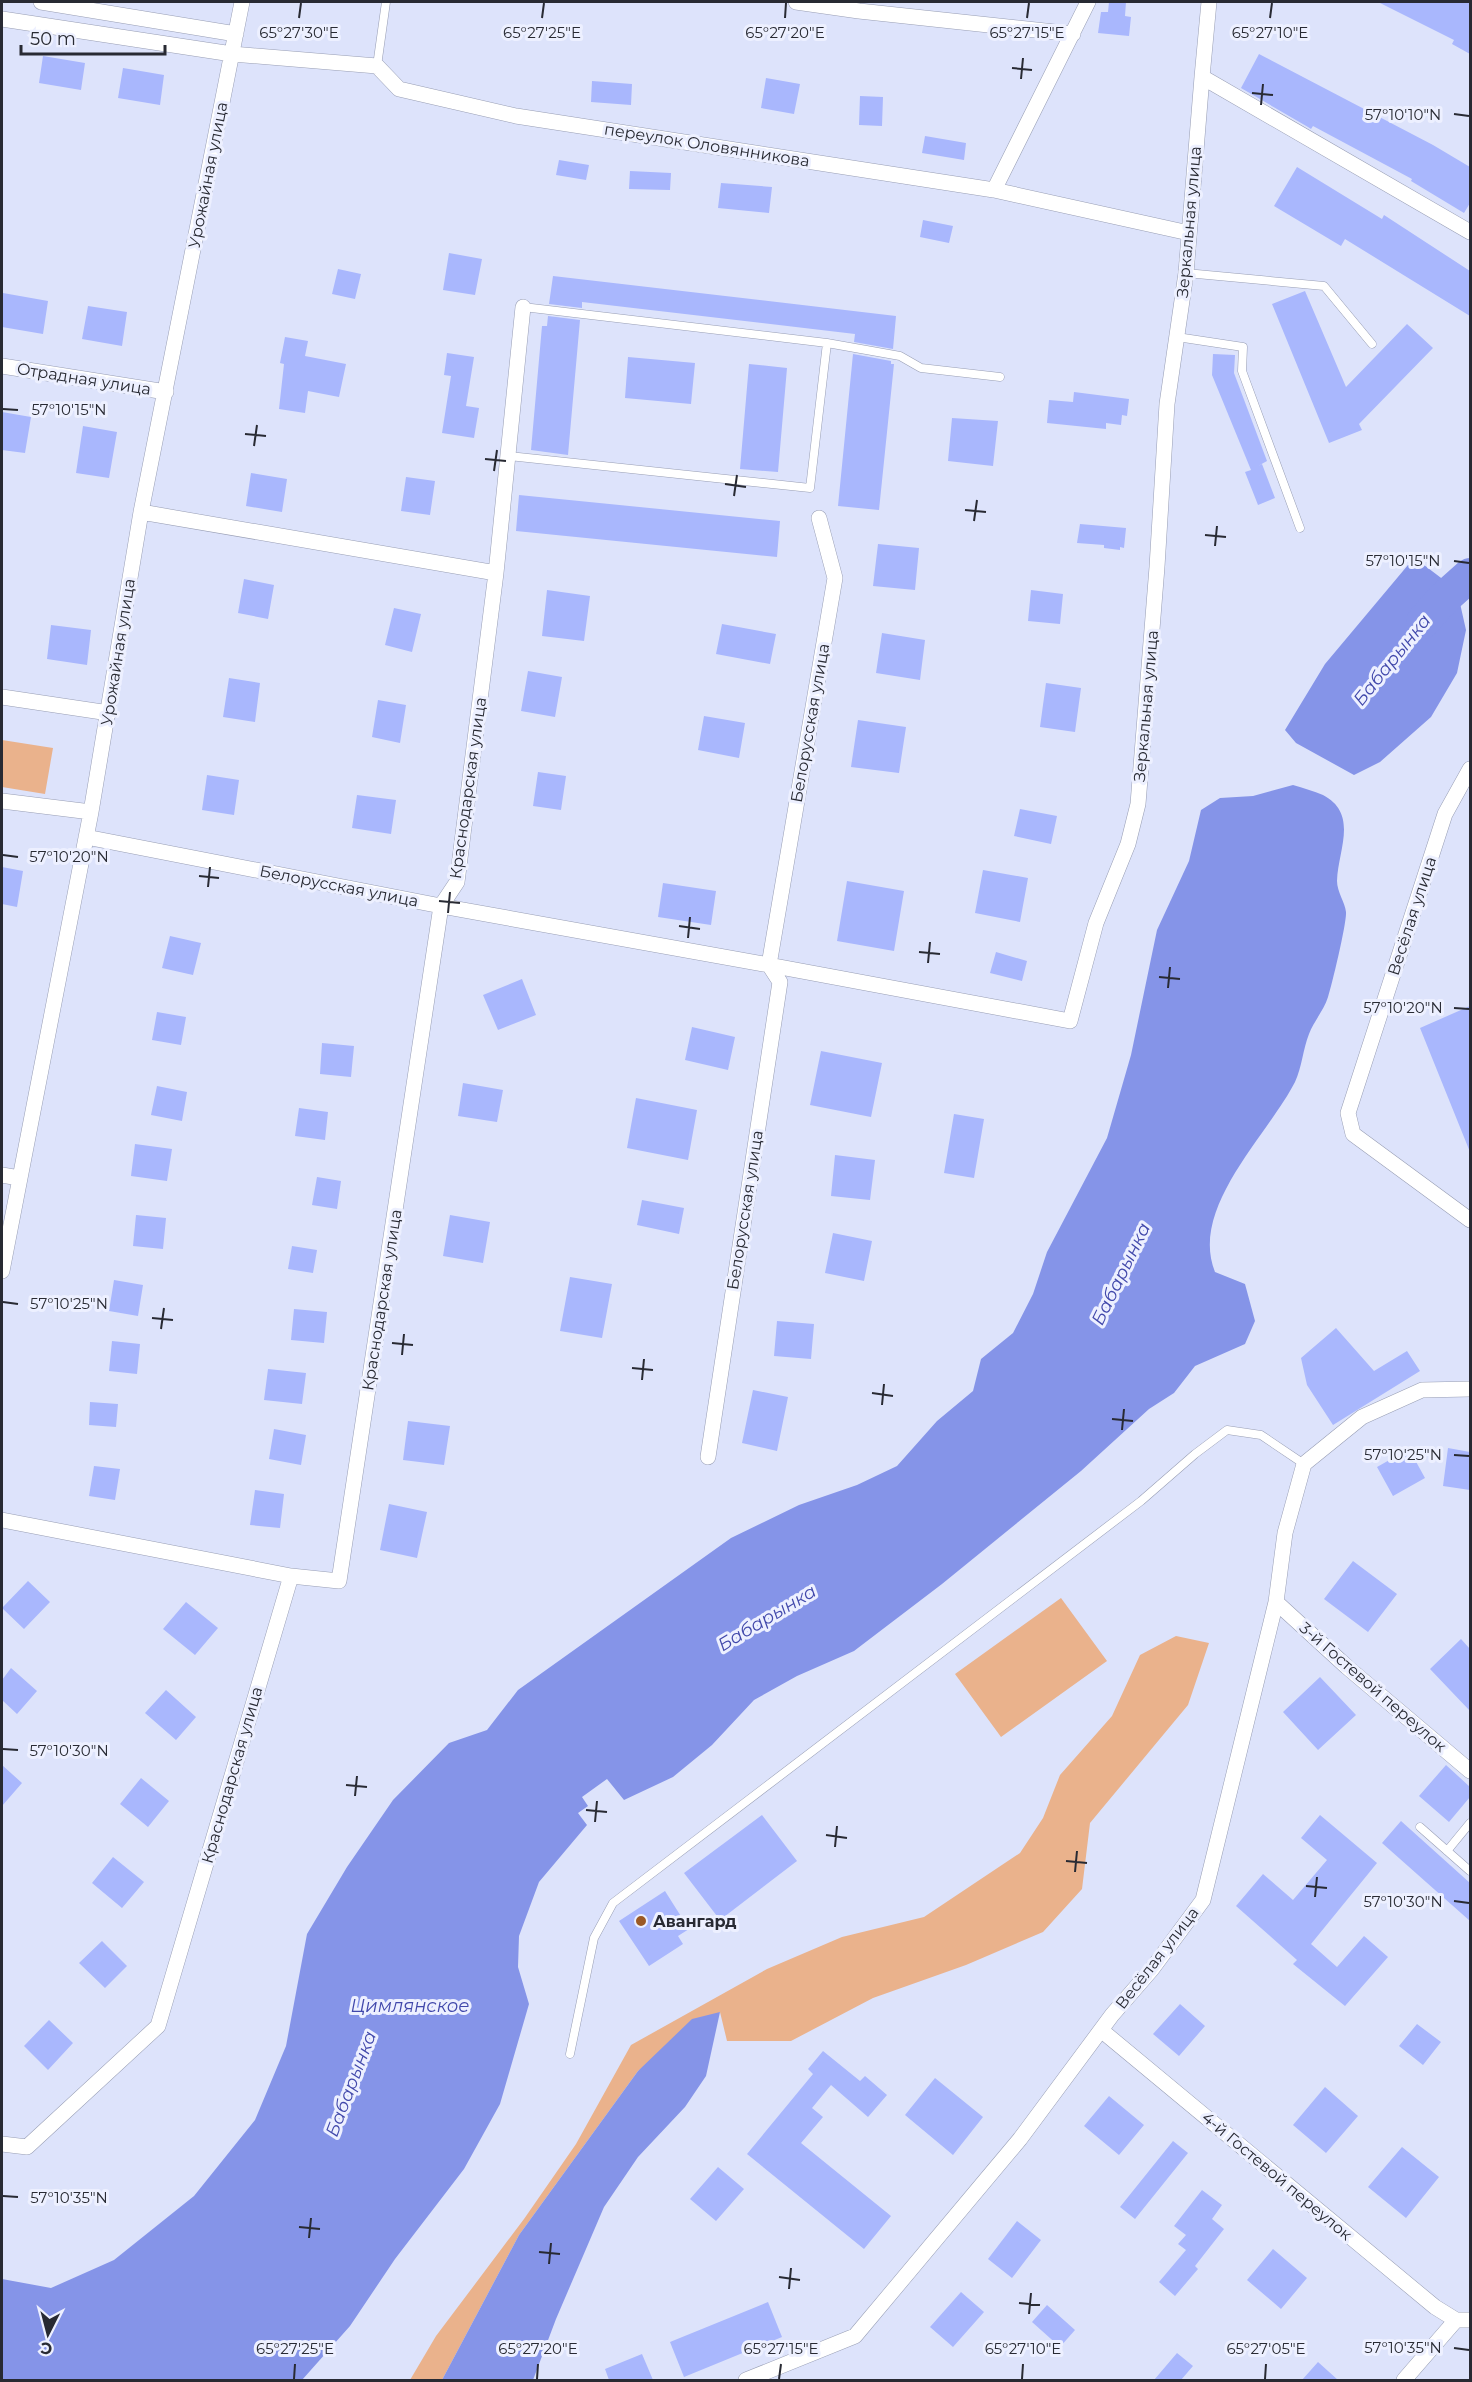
<svg xmlns="http://www.w3.org/2000/svg" width="1472" height="2382" viewBox="0 0 1472 2382" font-family="Montserrat,sans-serif">
<rect width="100%" height="100%" fill="#dde3fb"/>
<path fill="#eab28c" d="M2,740L53,748L45,794L2,787Z
M1061,1598L1107,1661L1001,1737L955,1674Z
M1176,1636L1209,1643L1188,1705L1090,1823L1082,1889L1043,1932L966,1965L873,1998L791,2041H727L720,2012L638,2071L519,2235L442,2380H410L436,2336L524,2219L576,2144L631,2045L767,1969L842,1937L924,1917L1020,1853L1043,1818L1060,1775L1112,1716L1140,1655Z"/>
<path fill="#8594e8" d="M1408,565H1424L1457,590L1466,630L1457,673L1431,717L1380,762L1354,775L1296,743L1285,730L1325,664Z
M1293,785C1303,788 1314,791 1323,795C1359,814 1338,850 1337,881C1337,892 1345,902 1346,912C1347,922 1332,985 1328,997C1324,1010 1314,1021 1309,1034C1303,1049 1302,1067 1295,1082C1268,1135 1189,1208 1215,1272L1245,1284L1255,1321L1245,1344L1195,1366L1174,1393L1149,1409L1081,1471L942,1584L854,1651L797,1676L754,1700L712,1745L673,1777L624,1800L607,1779L582,1797L588,1806L578,1813L587,1825L539,1882L519,1936L518,1967L529,2004L500,2104L464,2169L395,2259L350,2326L302,2380H2V2279L51,2288L114,2260L194,2196L255,2120L286,2046L307,1934L347,1867L393,1800L449,1743L487,1730L518,1690L731,1538L799,1505L857,1485L897,1466L937,1421L973,1391L981,1359L1013,1333L1033,1294L1047,1252L1107,1138L1131,1055L1157,930L1189,861L1201,810L1220,798L1253,796Z
M720,2012L706,2076L685,2107L638,2157L604,2207L556,2319L533,2380H442L519,2235L638,2071L692,2019Z"/>
<g fill="none" stroke-linecap="round" stroke-linejoin="round">
<path stroke="#8594e8" stroke-width="34" d="M1423,622L1442,600L1470,575"/>
</g>
<path fill="#a9b7fd" d="M1109,2H1126L1125,16L1131,17L1129,36L1098,33L1101,12H1108Z
M1378,2H1470V54L1452,44L1454,40Z
M1259,54L1433,145L1470,167V203L1464,213L1411,181L1412,179L1313,126L1311,129L1308,127L1241,88Z
M43,56L85,63L81,90L39,83Z
M123,68L164,75L160,105L118,98Z
M766,78L800,84L794,114L761,108Z
M592,81L632,84L631,105L591,102Z
M860,96L883,97L882,126L859,125Z
M925,136L966,143L964,160L922,153Z
M559,160L589,165L586,180L556,175Z
M1297,167L1382,219L1384,215L1470,271V316L1345,239L1341,246L1274,206Z
M630,171L671,173L670,190L629,189Z
M721,183L772,187L769,213L718,208Z
M923,220L953,226L949,243L920,237Z
M449,253L482,259L475,295L443,290Z
M338,269L361,274L355,299L332,294Z
M553,276L896,316L893,349L854,342L855,334L582,302V308L549,304Z
M1305,291L1346,387L1407,324L1433,348L1359,424L1362,430L1329,443L1272,304Z
M3,293L48,301L43,334L2,327Z
M88,306L127,312L122,346L82,339Z
M548,316L580,320L568,455L531,450L542,326H547Z
M285,337L308,341L305,356L346,364L339,397L308,391L305,413L279,409L284,364L280,363Z
M447,353L474,357L466,406L479,408L474,438L442,433L451,376L444,375Z
M853,354L891,361V364H894L879,510L838,506Z
M1213,354L1235,355L1234,373L1267,461L1258,466L1262,464L1275,498L1258,505L1245,472L1251,470L1212,375Z
M628,357L695,363L691,404L625,398Z
M749,364L787,368L778,472L740,469Z
M1074,392L1129,399L1127,416L1122,415L1121,425L1106,423V429L1047,423L1049,400L1073,402Z
M2,412L31,417L25,453L2,450Z
M952,418L998,421L993,466L948,461Z
M83,426L117,432L109,478L76,473Z
M251,473L287,479L282,512L246,506Z
M406,477L435,481L430,515L401,511Z
M519,495L780,521L777,557L516,531Z
M1080,524L1126,528L1124,548L1120,547V550L1104,548V545L1077,543Z
M878,544L919,548L915,590L873,586Z
M244,579L274,585L268,619L238,613Z
M547,590L590,596L584,641L542,636Z
M1031,590L1063,594L1060,624L1028,621Z
M394,608L421,614L412,652L385,645Z
M722,624L776,634L770,664L716,654Z
M51,625L91,630L87,665L47,659Z
M882,633L925,640L920,680L876,673Z
M528,671L562,677L555,717L521,711Z
M229,678L260,683L255,722L223,717Z
M1046,683L1081,688L1075,732L1040,727Z
M378,700L406,705L400,743L372,737Z
M704,716L745,723L739,758L698,750Z
M858,720L906,727L899,773L851,767Z
M538,772L566,776L561,810L533,806Z
M207,775L239,780L234,815L202,810Z
M357,795L396,800L391,834L352,828Z
M1020,809L1057,816L1051,844L1014,836Z
M2,867L23,871L17,907L2,904Z
M983,870L1028,878L1020,922L975,913Z
M847,881L904,891L894,951L837,941Z
M663,883L716,891L711,925L658,917Z
M170,936L201,943L193,975L162,968Z
M996,952L1027,961L1022,981L990,973Z
M522,979L536,1015L498,1030L483,995Z
M1470,1006V1152L1420,1028Z
M157,1012L186,1017L181,1045L152,1040Z
M692,1027L735,1037L728,1070L685,1060Z
M322,1043L354,1046L351,1077L320,1074Z
M821,1051L882,1063L871,1117L810,1105Z
M463,1083L503,1090L497,1122L458,1116Z
M157,1086L187,1092L182,1121L151,1115Z
M636,1098L697,1110L688,1160L627,1148Z
M299,1108L328,1112L325,1140L295,1136Z
M954,1114L984,1119L974,1178L944,1173Z
M135,1144L172,1149L167,1181L131,1176Z
M835,1155L875,1160L870,1200L831,1196Z
M317,1177L341,1181L337,1209L312,1205Z
M642,1200L684,1208L679,1234L637,1225Z
M136,1215L166,1218L163,1249L133,1246Z
M450,1215L490,1222L483,1263L443,1256Z
M833,1233L872,1241L864,1281L825,1273Z
M292,1246L317,1250L313,1273L288,1269Z
M570,1277L612,1284L602,1338L560,1331Z
M114,1280L143,1285L138,1316L109,1311Z
M294,1309L327,1312L324,1343L291,1340Z
M777,1321L814,1324L811,1359L774,1356Z
M1336,1328L1374,1371L1407,1351L1420,1371L1333,1425L1307,1385L1301,1358Z
M112,1341L140,1344L137,1374L109,1371Z
M268,1369L306,1373L302,1404L264,1400Z
M753,1390L788,1397L777,1451L742,1443Z
M90,1402L118,1404L116,1427L89,1425Z
M408,1421L450,1426L444,1465L403,1460Z
M274,1429L306,1435L301,1465L269,1459Z
M1448,1448L1470,1452V1490L1443,1486Z
M1409,1449L1425,1478L1393,1496L1377,1467Z
M94,1466L120,1469L115,1500L89,1496Z
M255,1490L284,1494L280,1528L250,1525Z
M389,1504L427,1512L417,1558L380,1550Z
M1353,1561L1397,1594L1368,1632L1324,1599Z
M28,1581L50,1602L24,1629L2,1608Z
M186,1602L218,1628L195,1655L163,1629Z
M1461,1639L1470,1649V1711L1430,1669Z
M11,1668L37,1691L17,1714L2,1700V1680Z
M1320,1677L1356,1715L1318,1750L1283,1712Z
M166,1690L196,1717L176,1740L145,1713Z
M2,1765L22,1783L2,1806Z
M1446,1765L1470,1787V1797L1449,1822L1419,1796Z
M141,1778L169,1801L148,1827L120,1804Z
M762,1815L797,1861L720,1920L684,1873Z
M1320,1815L1377,1863L1311,1944L1337,1967L1364,1936L1388,1957L1345,2006L1293,1964L1297,1960L1236,1906L1263,1874L1293,1900L1327,1860L1301,1838Z
M1401,1821L1470,1883V1921L1382,1843Z
M113,1857L144,1882L122,1908L92,1883Z
M665,1891L689,1929L678,1936L683,1944L649,1966L619,1921Z
M102,1941L127,1966L105,1988L79,1963Z
M1180,2004L1205,2026L1179,2056L1153,2034Z
M49,2020L73,2043L48,2070L24,2046Z
M1417,2024L1441,2042L1423,2065L1399,2046Z
M823,2051L860,2081L865,2076L887,2095L868,2117L831,2085L812,2108L823,2117L801,2143L891,2216L864,2249L747,2154L813,2074L808,2069Z
M935,2078L983,2117L953,2155L905,2115Z
M1325,2087L1358,2116L1326,2153L1293,2125Z
M1109,2096L1144,2125L1119,2155L1084,2126Z
M1173,2141L1188,2153L1135,2219L1120,2207Z
M1402,2147L1439,2177L1406,2218L1368,2187Z
M718,2167L744,2189L716,2221L690,2199Z
M1202,2190L1222,2205L1212,2219L1224,2229L1195,2266L1198,2269L1175,2296L1159,2282L1186,2250L1178,2244L1186,2235L1174,2226Z
M1017,2221L1041,2240L1012,2278L988,2259Z
M1273,2249L1307,2278L1281,2309L1247,2280Z
M961,2292L984,2312L953,2347L930,2327Z
M768,2302L782,2337L684,2377L670,2342Z
M1047,2305L1075,2330L1060,2347L1032,2322Z
M1177,2353L1193,2366L1181,2380H1154Z
M642,2354L653,2380H609L605,2369Z
M1318,2362L1338,2380H1302Z"/>
<g fill="none" stroke-linecap="round" stroke-linejoin="round">
<defs>
<path id="service" d="M377,66L386,2
M1186,273L1324,286L1372,344
M523,307L827,343L900,356L921,368L1000,377
M1177,337L1243,347L1242,371L1300,528
M509,456L810,488L827,343
M1420,1827L1470,1871
M1447,1851L1470,1823
M570,2054L594,1938L613,1903L1141,1501L1195,1454L1227,1430L1261,1435L1304,1464"/>
<path id="minor" d="M41,2L236,34
M796,2L859,11L1073,34
M1209,2L1202,77L1470,232
M2,19L232,54L377,66L399,89L516,116L994,190L1189,233
M994,190L1088,2
M2,366L166,392
M141,512L496,573
M2,697L109,713
M1470,769L1445,814L1348,1113L1353,1134L1470,1220
M2,801L91,812
M86,837L441,906L769,965L835,578L819,518
M769,965L1070,1021L1096,923L1128,844L1138,804L1157,567L1167,404L1186,273L1202,77
M2,1175L19,1178
M2,1271L91,812L141,512L242,2
M708,1457L780,982L769,965
M2,1520L291,1576
M1276,1602L1347,1667L1470,1771
M1101,2030L1435,2307L1456,2320
M2,2144L27,2147L158,2026L291,1576L339,1581L441,906L457,882L496,573L523,307
M746,2380L855,2336L1020,2139L1112,2015L1152,1969L1203,1900L1276,1602L1285,1533L1304,1464L1362,1417L1422,1390L1470,1389
M1404,2380L1456,2320H1470"/>
</defs>
<use href="#service" stroke="#989eb4" stroke-width="9"/>
<use href="#minor" stroke="#989eb4" stroke-width="16"/>
<use href="#service" stroke="#fff" stroke-width="8"/>
<use href="#minor" stroke="#fff" stroke-width="15"/>
</g>
<path fill="none" stroke="#282a33" stroke-width="2" d="M299,18L301,3M542,18L544,3M785,18L786,3M1027,18L1029,3M1270,18L1272,3M1012,68L1032,70M1021,79L1023,58M1252,93L1273,95M1261,105L1263,84M1454,114L1469,116M3,409L18,410M245,434L266,436M254,446L257,425M485,459L506,461M494,471L497,450M725,484L746,487M734,496L737,475M965,510L986,512M974,521L977,500M1205,535L1226,537M1215,546L1217,526M1454,561L1469,563M3,855L18,857M199,876L219,878M208,887L210,867M439,901L460,903M448,913L450,892M679,926L700,929M688,938L690,917M919,952L940,954M928,963L930,942M1159,977L1180,979M1168,988L1170,967M1454,1008L1469,1009M3,1302L18,1304M152,1318L173,1320M161,1329L164,1308M392,1343L413,1345M402,1355L404,1334M632,1368L653,1370M642,1380L644,1359M872,1393L893,1396M882,1405L884,1384M1112,1419L1133,1421M1122,1430L1124,1409M1454,1455L1469,1456M3,1749L18,1750M346,1785L367,1787M355,1796L357,1776M586,1810L607,1812M595,1822L597,1801M826,1835L847,1838M835,1847L837,1826M1066,1861L1087,1863M1075,1872L1077,1851M1306,1886L1327,1888M1315,1897L1317,1877M1454,1901L1469,1903M3,2196L18,2197M299,2227L320,2229M309,2238L311,2218M539,2252L560,2254M549,2264L551,2243M779,2277L800,2280M789,2289L791,2268M1019,2303L1040,2305M1029,2314L1031,2293M1454,2348L1469,2350M294,2379L295,2364M537,2379L538,2364M779,2379L781,2364M1022,2379L1023,2364M1265,2379L1266,2364"/>
<circle fill="#9b5925" stroke="#edf0ff" stroke-width="2" cx="641" cy="1921" r="6"/>
<g text-anchor="middle" dominant-baseline="central" stroke-width="6" stroke-linejoin="round" paint-order="stroke">
<g font-size="16" fill="#282a33" stroke="#edf0ff">
<text transform="translate(707 145) rotate(9)">переулок Оловянникова</text>
<text transform="translate(208 175) rotate(-79)">Урожайная улица</text>
<text transform="translate(1189 222) rotate(-85)">Зеркальная улица</text>
<text transform="translate(84 379) rotate(9)">Отрадная улица</text>
<text transform="translate(118 652) rotate(-81)">Урожайная улица</text>
<text transform="translate(1146 706) rotate(-85)">Зеркальная улица</text>
<text transform="translate(810 723) rotate(-80)">Белорусская улица</text>
<text transform="translate(468 788) rotate(-82)">Краснодарская улица</text>
<text transform="translate(339 886) rotate(11)">Белорусская улица</text>
<text transform="translate(1412 916) rotate(-72)">Весёлая улица</text>
<text transform="translate(745 1210) rotate(-81)">Белорусская улица</text>
<text transform="translate(382 1300) rotate(-81)">Краснодарская улица</text>
<text transform="translate(1373 1687) rotate(41)">3-й Гостевой переулок</text>
<text transform="translate(232 1775) rotate(-74)">Краснодарская улица</text>
<text transform="translate(1157 1958) rotate(-52)">Весёлая улица</text>
<text transform="translate(1277 2176) rotate(40)">4-й Гостевой переулок</text>
</g>
<g font-size="16" font-weight="bold" fill="#282a33" stroke="#edf0ff" text-anchor="start">
<text x="653" y="1921">Авангард</text>
</g>
<g font-size="18" font-style="italic" fill="#4148ab" stroke="#edf0ff">
<text transform="translate(1392 660) rotate(-51)">Бабарынка</text>
<text transform="translate(1121 1274) rotate(-64)">Бабарынка</text>
<text transform="translate(767 1618) rotate(-31)">Бабарынка</text>
<text x="410" y="2006">Цимлянское</text>
<text transform="translate(351 2084) rotate(-69)">Бабарынка</text>
</g>
</g>
<g font-size="15" text-anchor="middle" fill="#282a33" stroke="#edf0ff" stroke-width="6" stroke-linejoin="round" paint-order="stroke">
<text x="299" y="38">65°27'30"E</text>
<text x="542" y="38">65°27'25"E</text>
<text x="785" y="38">65°27'20"E</text>
<text x="1027" y="38">65°27'15"E</text>
<text x="1270" y="38">65°27'10"E</text>
<text x="1403" y="120">57°10'10"N</text>
<text x="69" y="415">57°10'15"N</text>
<text x="1403" y="566">57°10'15"N</text>
<text x="69" y="862">57°10'20"N</text>
<text x="1403" y="1013">57°10'20"N</text>
<text x="69" y="1309">57°10'25"N</text>
<text x="1403" y="1460">57°10'25"N</text>
<text x="69" y="1756">57°10'30"N</text>
<text x="1403" y="1907">57°10'30"N</text>
<text x="69" y="2203">57°10'35"N</text>
<text x="1403" y="2353">57°10'35"N</text>
<text x="295" y="2354">65°27'25"E</text>
<text x="538" y="2354">65°27'20"E</text>
<text x="781" y="2354">65°27'15"E</text>
<text x="1023" y="2354">65°27'10"E</text>
<text x="1266" y="2354">65°27'05"E</text>
</g>
<rect width="1472" height="2382" fill="none" stroke="#282a33" stroke-width="6"/>
<g transform="translate(48 2334) rotate(186)" stroke="#edf0ff" stroke-width="4.5" paint-order="stroke">
<path d="M0-4.5L10 22L0 15L-10 22Z" fill="#282a33"/>
<text y="-9" font-size="16" font-weight="bold" text-anchor="middle" fill="#282a33">С</text>
</g>
<path d="M21 45v9h144v-9" fill="none" stroke="#282a33" stroke-width="3"/>
<text x="30" y="45" font-size="18" fill="#282a33" stroke="#edf0ff" stroke-width="4.5" paint-order="stroke">50 m</text>
</svg>
